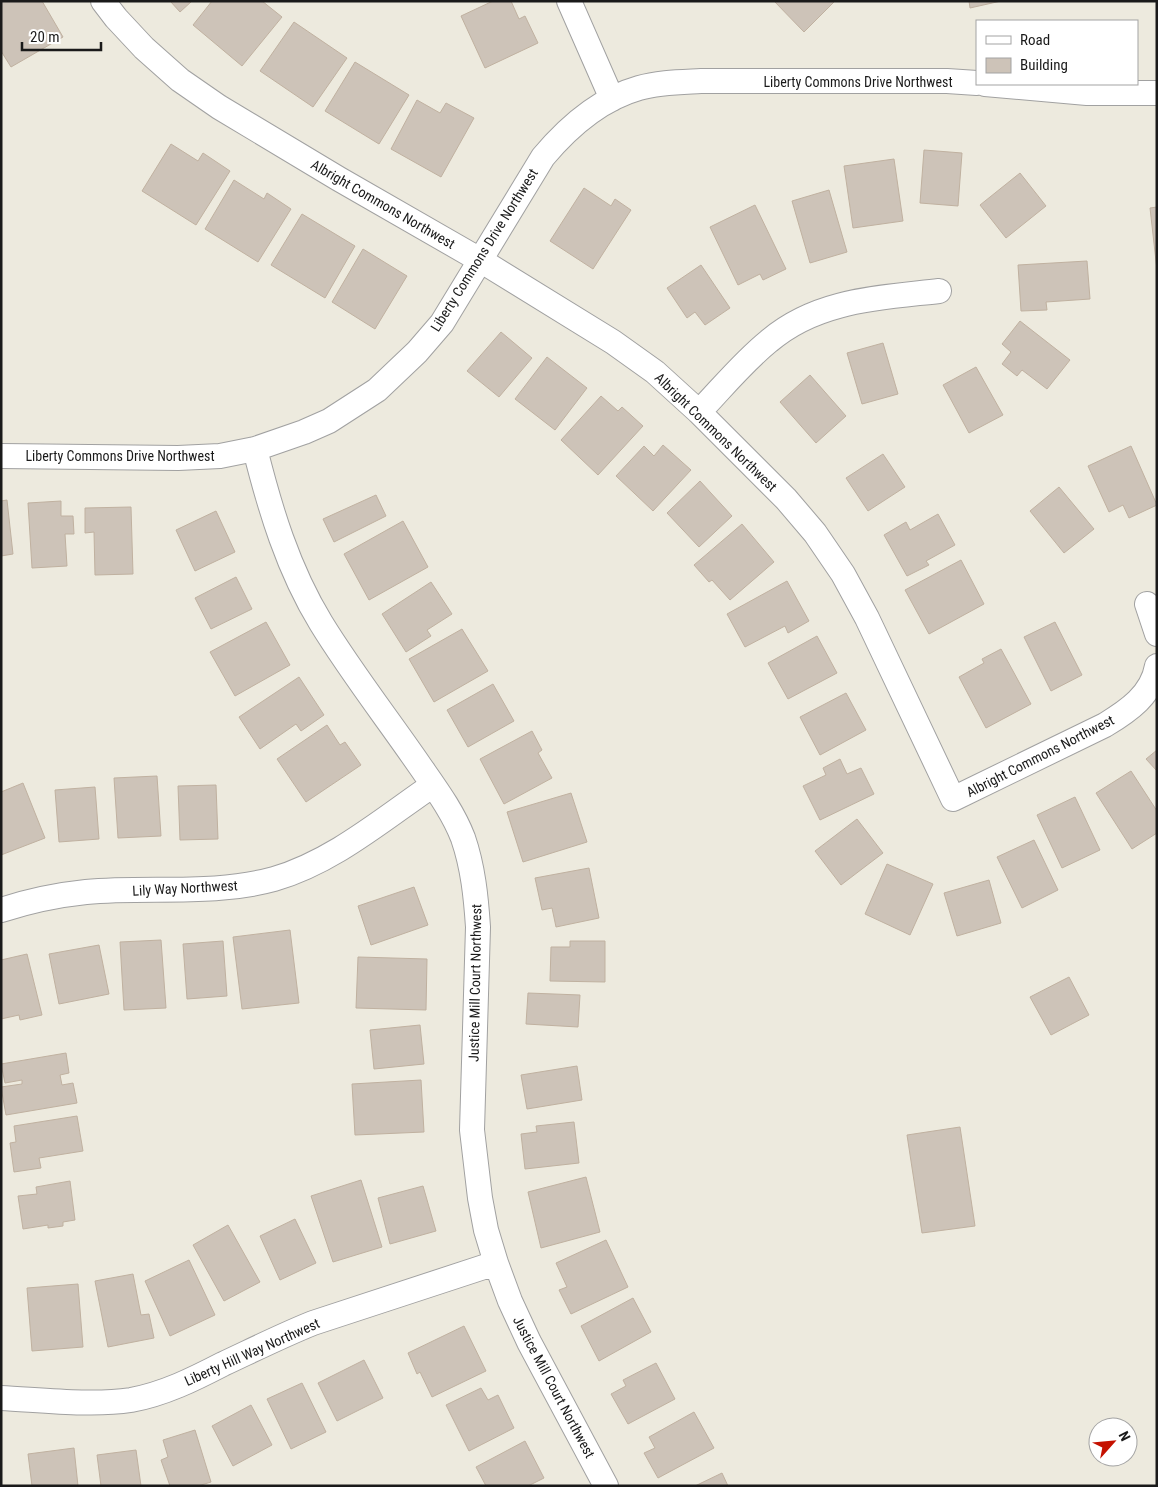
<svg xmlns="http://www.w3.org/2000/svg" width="1158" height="1487" viewBox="0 0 1158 1487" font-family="'Roboto Condensed',sans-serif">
<rect width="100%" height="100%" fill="#edeade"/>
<path fill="#cdc3b8" stroke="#c0b1a0" d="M1,1H42L63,37L11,67L1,51Z
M170,1H192L180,12Z
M212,1H262L282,17L242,66L193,25Z
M493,1H511L519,19L525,16L538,43L485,68L461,16Z
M774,1H835L804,32Z
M969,1H1001L970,8Z
M294,22L347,58L313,107L260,71Z
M355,62L409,95L379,144L325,111Z
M417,100L440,113L446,103L474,118L441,177L391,149Z
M171,144L198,161L203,153L230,171L196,225L142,191Z
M924,150L962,153L958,206L920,203Z
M894,159L903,221L853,228L844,166Z
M1020,173L1046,206L1006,238L980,205Z
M234,180L264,199L267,193L291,209L258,262L205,229Z
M584,188L611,206L615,199L631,210L593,269L550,241Z
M829,190L847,252L810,263L792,201Z
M755,205L786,269L763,280L760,274L738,285L710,227Z
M1157,207V270L1150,208Z
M302,214L355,246L325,298L271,265Z
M363,249L407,276L375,329L332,302Z
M1087,261L1090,299L1046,302L1047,310L1021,311L1018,265Z
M701,265L730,308L705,325L695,312L687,318L667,288Z
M1020,321L1070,360L1047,389L1022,370L1017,376L1002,364L1011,352L1002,344Z
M501,332L532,358L499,397L467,371Z
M883,343L898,394L862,404L847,353Z
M547,357L587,388L555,430L515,399Z
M976,367L1003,415L969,433L943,385Z
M810,375L846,416L816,443L780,402Z
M601,396L618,411L622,407L643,426L598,475L561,440Z
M663,445L691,470L653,511L616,476L644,446L654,456Z
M1131,446L1157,505L1129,518L1123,505L1109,512L1088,466Z
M883,454L905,487L868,511L846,478Z
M700,481L732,516L699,547L667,513Z
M1059,487L1094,529L1064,553L1030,511Z
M376,495L386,516L334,542L323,519Z
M7,500L13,554L1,556V501Z
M61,501V516H73L74,534H65L67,566L32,568L28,503Z
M131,507L133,574L95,575L94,532L85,533V508Z
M216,511L235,552L195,571L176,530Z
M938,514L955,545L926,561L929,565L907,576L884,535L906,522L910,530Z
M403,521L428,567L369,600L344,554Z
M742,524L774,562L730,600L712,580L709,582L694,565Z
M961,560L984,604L929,634L905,590Z
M236,577L252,609L211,629L195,598Z
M787,581L809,621L788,633L785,626L745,647L727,614Z
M431,582L452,614L427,630L431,636L406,652L382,614Z
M266,622L290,665L235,696L210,652Z
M1055,622L1082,675L1051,691L1024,637Z
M462,629L488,671L434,702L409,659Z
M817,636L837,673L788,699L768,663Z
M1001,649L1031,704L986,728L959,677L984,663L982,659Z
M299,677L324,715L301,731L296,724L260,749L239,717Z
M493,684L514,721L468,747L447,710Z
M846,693L866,730L820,755L800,717Z
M327,725L340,745L345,742L361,765L306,802L277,759Z
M532,731L542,750L538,753L552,778L504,804L480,759Z
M1157,750V771L1146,759Z
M840,759L847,774L861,768L874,794L820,820L803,786L826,775L823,768Z
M1131,771L1157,811V833L1132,849L1096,793Z
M157,776L161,836L118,838L114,778Z
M23,783L45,838L1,855V792Z
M216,785L218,839L180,840L178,786Z
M95,787L99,839L59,842L55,790Z
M571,793L587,842L523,862L507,812Z
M1075,797L1100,850L1062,868L1037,815Z
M857,819L883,853L841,885L815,851Z
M1034,840L1058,890L1022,908L997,857Z
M887,864L933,884L910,935L865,914Z
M589,868L599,918L556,927L552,908L542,910L535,878Z
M989,880L1001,923L957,936L944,893Z
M414,887L428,925L371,945L358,906Z
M290,930L299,1003L242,1009L233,937Z
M161,940L166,1008L124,1010L120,942Z
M223,941L227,996L187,999L183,944Z
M570,941H605V982L550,981L551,947H570Z
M99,945L109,994L59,1004L49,954Z
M27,954L42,1015L20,1020L19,1015L1,1019V960Z
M358,957L427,959L426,1010L356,1008Z
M1069,977L1089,1015L1051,1035L1030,997Z
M528,993L580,995L578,1027L526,1024Z
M420,1025L424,1064L374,1069L370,1030Z
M66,1053L69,1073L60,1075L62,1085L73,1083L77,1103L6,1115L1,1087L22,1084V1080L5,1083L1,1064Z
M577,1066L582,1100L527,1109L521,1075Z
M421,1080L424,1132L355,1135L352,1084Z
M77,1116L83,1151L39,1158L41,1168L14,1172L10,1143L16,1142L14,1126Z
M574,1122L579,1163L525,1169L521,1134L537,1132L536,1126Z
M960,1127L975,1226L922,1233L907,1135Z
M586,1177L600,1232L541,1248L528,1192Z
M361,1180L382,1247L333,1262L311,1196Z
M70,1181L75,1220L63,1222V1226L48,1228V1225L23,1229L18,1196L37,1194L36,1187Z
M423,1186L436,1231L390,1244L378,1198Z
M295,1219L316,1263L280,1280L260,1236Z
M228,1225L260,1282L224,1301L193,1245Z
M606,1240L628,1287L571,1314L559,1290L567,1287L556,1263Z
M189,1260L215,1315L170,1336L145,1281Z
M133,1274L141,1315L149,1314L154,1338L108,1347L95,1281Z
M78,1284L83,1347L32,1351L27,1288Z
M633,1298L651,1332L599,1361L581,1326Z
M464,1326L486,1371L432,1397L420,1372L417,1374L408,1353Z
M364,1360L383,1398L337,1421L318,1383Z
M656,1363L675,1399L628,1424L611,1394L626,1386L623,1380Z
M302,1383L326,1432L291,1449L267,1399Z
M481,1388L488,1400L498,1395L514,1428L469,1451L446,1405Z
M251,1405L272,1445L233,1466L212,1426Z
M694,1412L714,1448L658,1478L644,1453L655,1448L649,1437Z
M195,1430L211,1482L198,1486H170L161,1460L168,1457L163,1440Z
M525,1441L544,1478L528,1486H486L476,1467Z
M74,1448L78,1486H32L28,1454Z
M136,1450L141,1486H101L97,1455Z
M722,1473L728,1486H695Z"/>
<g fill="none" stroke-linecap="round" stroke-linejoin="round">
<defs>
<path id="minor" d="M103,1L116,18L144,48L180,80L219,107L339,179L480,260L613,342L655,372L699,412L786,499L815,533L843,574L867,618L953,799L1105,725C1128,711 1152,695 1157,666
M569,1L612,99
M985,84L1087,93H1157
M699,412C722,388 743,362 769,341C817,300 878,298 939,291
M255,449C270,509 288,569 321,623C351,672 387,718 420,766C436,789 453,812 463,838C473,867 476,897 478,927L472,1130L480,1198L486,1230L496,1263L510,1301L529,1342L606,1486
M1,456L178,458L220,456L255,449L304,432L329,421L377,390L417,352L442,323L543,157C569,126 600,99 639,88C659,82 681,82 701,81H947L977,83
M1147,604L1157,634
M1,910C29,901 57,895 86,892C149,886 212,896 274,879C333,862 383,819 433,785
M1,1398C41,1400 92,1406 131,1400C164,1394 194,1379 223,1364C253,1350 283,1335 313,1323L496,1263"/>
</defs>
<use href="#minor" stroke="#a1a1a1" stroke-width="26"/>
<use href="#minor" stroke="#fff" stroke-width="24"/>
</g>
<g text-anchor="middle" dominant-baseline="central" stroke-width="4" stroke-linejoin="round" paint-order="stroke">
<g font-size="14" fill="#1a1a1a" stroke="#fff">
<text x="858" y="82">Liberty Commons Drive Northwest</text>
<text transform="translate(383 204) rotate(30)">Albright Commons Northwest</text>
<text transform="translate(484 250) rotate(-58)">Liberty Commons Drive Northwest</text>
<text transform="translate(716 432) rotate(44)">Albright Commons Northwest</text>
<text x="120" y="456">Liberty Commons Drive Northwest</text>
<text transform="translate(1040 756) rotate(-27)">Albright Commons Northwest</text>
<text transform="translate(185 888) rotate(-3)">Lily Way Northwest</text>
<text transform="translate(475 983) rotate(-89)">Justice Mill Court Northwest</text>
<text transform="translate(252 1352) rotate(-24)">Liberty Hill Way Northwest</text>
<text transform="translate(554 1387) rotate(62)">Justice Mill Court Northwest</text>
</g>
</g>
<rect width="1158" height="1487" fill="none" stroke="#1a1a1a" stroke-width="5"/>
<rect x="976" y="20" width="162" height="65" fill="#ffffff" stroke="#a3a3a3"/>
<rect x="986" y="36" width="25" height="8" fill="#ffffff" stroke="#a3a3a3"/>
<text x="1020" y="45" font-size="15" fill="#1a1a1a">Road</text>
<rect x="986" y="58" width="25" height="15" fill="#cdc3b8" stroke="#a3a3a3"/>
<text x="1020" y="70" font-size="15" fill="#1a1a1a">Building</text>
<g transform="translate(1113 1442) rotate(63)"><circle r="24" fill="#ffffff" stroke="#a3a3a3"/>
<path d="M0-4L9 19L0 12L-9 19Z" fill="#c51100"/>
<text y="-8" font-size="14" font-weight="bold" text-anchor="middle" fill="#1a1a1a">N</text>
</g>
<path d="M22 42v8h79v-8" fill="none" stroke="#1a1a1a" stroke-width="2.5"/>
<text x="30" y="42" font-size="15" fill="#1a1a1a" stroke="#ffffff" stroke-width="4" paint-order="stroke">20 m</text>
</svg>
